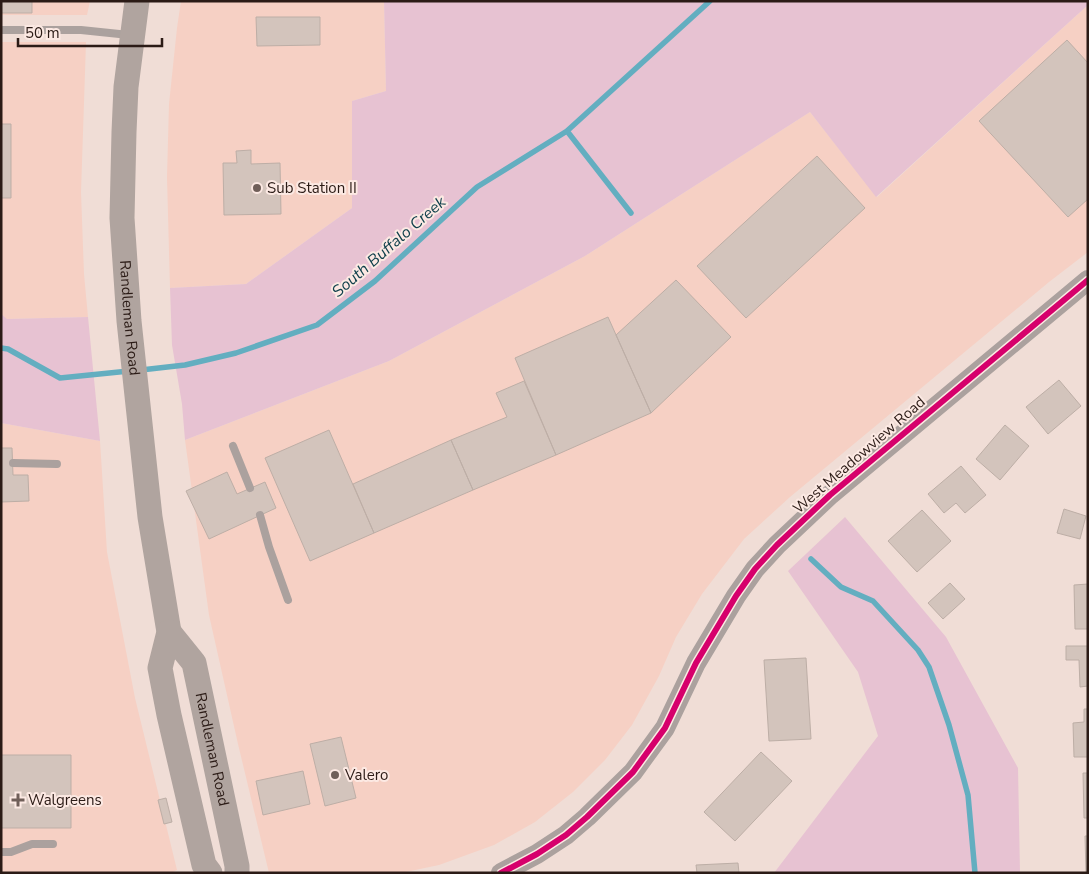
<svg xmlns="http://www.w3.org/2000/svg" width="1089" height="874" viewBox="0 0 1089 874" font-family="'Nunito Sans',sans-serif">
<rect width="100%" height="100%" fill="#f0ddd6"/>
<path fill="#f6d0c4" d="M1,1H90L87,15H1Z
M181,1H384L386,91L352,101V208L246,284L170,288L167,177L169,104L177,28Z
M1088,5V252L1049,282L790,497L744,539L702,594L676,637L659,676L632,725L605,760L573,792L535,822L494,845L439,865L401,873H269L238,744L209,615L185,440L389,361L585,256L810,112L877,197Z
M1,42H86L81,192L84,274L88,317L6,319L1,314Z
M1,423L100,441L107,552L135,698L177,870L171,873H1Z"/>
<path fill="#e7c2d2" d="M384,1H1088V5L876,197L810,112L585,256L389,361L185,440L182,404L172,345L170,288L246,284L352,208V101L386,91Z
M1,314L7,319L88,317L100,441L1,423Z
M845,517L946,637L1018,768L1020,873H774L878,736L858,672L788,571Z"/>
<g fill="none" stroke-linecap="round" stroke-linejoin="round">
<path stroke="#63aec0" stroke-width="5.5" d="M567,131L631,213
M1,348L8,349L60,378L129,371
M141,370L185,365L236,353L317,325L375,281L477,187L567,131L710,1
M811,559L841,587L873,601L918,650L929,667L949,725L968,795L975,873"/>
</g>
<path fill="#d3c4bc" stroke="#bdaea6" d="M1,1H32V13H1Z
M256,17H320V45L257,46Z
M1067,40L1088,63V199L1068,217L979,121Z
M1,124H11V198H1Z
M251,150V164L280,163L281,214L224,215L223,163H237L236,151Z
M817,156L865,208L746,318L697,266Z
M676,280L731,337L651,413L616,335Z
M608,317L651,413L556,455L515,358Z
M1059,380L1081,406L1048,434L1026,407Z
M524,381L556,455L473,490L451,440L507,417L496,393Z
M1005,425L1029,446L1000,480L976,459Z
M329,430L374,533L310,561L265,458Z
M451,440L473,490L374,533L353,484Z
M1,448H12L13,475H28L29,501L1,502Z
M961,466L986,495L965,513L956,503L944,513L928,494Z
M227,472L237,494L265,482L276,508L209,539L186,491Z
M1064,509L1086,516L1080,539L1057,533Z
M922,510L951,541L917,572L888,541Z
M950,583L965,599L943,619L928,603Z
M1088,584V629H1075L1074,585Z
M1066,646H1088V686L1080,687L1079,660H1066Z
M806,658L811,739L769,741L764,660Z
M1084,709H1088V757H1074L1073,723L1084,722Z
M341,737L356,798L325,806L310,744Z
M761,752L792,781L735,841L704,812Z
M1,755H71V828H1Z
M303,771L310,804L263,815L256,781Z
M1083,773H1088V818H1084Z
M166,798L172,822L164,824L158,800Z
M1085,836H1088V873H1086Z
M738,863L739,873H697L696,865Z"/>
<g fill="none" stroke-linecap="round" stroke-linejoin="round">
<path stroke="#aba19e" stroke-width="8" d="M1,30H81L129,35
M233,446L250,488
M13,463L57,464
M260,515L269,547L288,600
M1,852H11L32,844H53"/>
<path stroke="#aba19e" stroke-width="20" d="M501,873L537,854L566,835L587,817L633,772L665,728L696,663L736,596L755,569L777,545L830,495L1088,280"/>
<g stroke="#b0a49f" stroke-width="25">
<path id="s1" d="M137,1L126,87L124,132L122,218L129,321L150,517L169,632L160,668L169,715L204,865L210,873"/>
<path id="s2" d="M169,632L194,663L237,866V873"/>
</g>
<defs>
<path id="cycleway" d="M501,873L537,854L566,835L587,817L633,772L665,728L696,663L736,596L755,569L777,545L830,495L1088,280"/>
</defs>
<use href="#cycleway" stroke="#fce9e3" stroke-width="9"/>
<use href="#cycleway" stroke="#d6006c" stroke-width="6"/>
</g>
<g fill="#705f59" stroke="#fce9e3" stroke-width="2">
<circle cx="257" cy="188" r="5"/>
<circle cx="335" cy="775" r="5"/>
<path d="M15.5 792.5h5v5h5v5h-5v5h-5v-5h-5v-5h5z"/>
</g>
<g text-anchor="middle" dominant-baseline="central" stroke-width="4" stroke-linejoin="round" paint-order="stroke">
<g font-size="15" fill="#2b1b16" stroke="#fce9e3" text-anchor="start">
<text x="267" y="188">Sub Station II</text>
<text x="345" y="775">Valero</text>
<text x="28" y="800">Walgreens</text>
</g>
<g font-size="15" fill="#2b1b16" stroke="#fce9e3">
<text stroke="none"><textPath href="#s1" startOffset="318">Randleman Road</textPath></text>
<text transform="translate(859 455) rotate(-41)">West Meadowview Road</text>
<text stroke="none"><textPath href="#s2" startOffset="128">Randleman Road</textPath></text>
</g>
<g font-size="16" font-style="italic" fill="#10404c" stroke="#fce9e3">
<text transform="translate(389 247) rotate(-41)">South Buffalo Creek</text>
</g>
</g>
<rect width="1089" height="874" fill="none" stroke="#2b1b16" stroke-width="5"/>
<path d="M18 38v8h144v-8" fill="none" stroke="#2b1b16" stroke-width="2.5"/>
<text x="25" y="38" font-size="15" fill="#2b1b16" stroke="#fce9e3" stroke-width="4" paint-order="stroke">50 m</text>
</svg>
